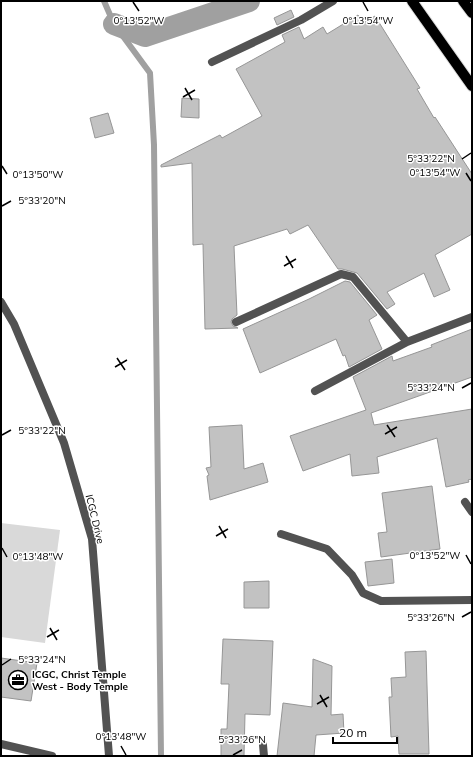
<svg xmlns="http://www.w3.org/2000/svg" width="473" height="757" viewBox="0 0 473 757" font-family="Mulish,sans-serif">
<rect width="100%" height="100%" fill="#fff"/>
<path fill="#d9d9d9" d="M1,523L60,530L45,643L1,637Z"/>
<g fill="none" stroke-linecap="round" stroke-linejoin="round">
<path stroke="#a0a0a0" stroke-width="6" d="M104,1L114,24L150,73L154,145L161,756"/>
<path stroke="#a0a0a0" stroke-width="22" d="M114,24L145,36L249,1"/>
</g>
<path fill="#c2c2c2" stroke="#969696" d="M291,10L294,17L277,25L274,18Z
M358,15L363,23L375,16L420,88L417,89L434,118L435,117L472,174V234L435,255L450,290L434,297L424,273L387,292L395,304L387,309L357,273L342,269H338L308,225L290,234L287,229L234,246L237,315L232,319L231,322L233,326L238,328L205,329L203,244L193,245L192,163L161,167V165L220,135L222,138L262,116L236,69L285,42L282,35L299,27L304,39L323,27L327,34Z
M182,98L199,99V118L181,117Z
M108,113L114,133L95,138L90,118Z
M345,281L350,282L377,315L369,320L382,349L349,367L345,355L343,356L336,339L260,373L243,329L309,299Z
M472,329V377L371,413L374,425L472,409V479L468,480L469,482L446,487L437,438L377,457L379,473L352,476L350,454L303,471L290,436L366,410L353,377L392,356L393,361L432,347L431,345Z
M242,425L244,469L263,463L268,482L210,500L207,476L209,475L206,468L211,467L209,427Z
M432,486L440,549L381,557L378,533L387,532L382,493Z
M392,559L394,583L368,586L365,562Z
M269,581V608H244V582Z
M223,639L273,641L270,715L245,714L244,756H221V729H227L229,684H221Z
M426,651L429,754H399L398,736L391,737L389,697H392L391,678L406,677L405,652Z
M1,658L37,663L31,701L1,697Z
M313,659L332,666L331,715L343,714L344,733L316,735L314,756H277L283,703L312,707Z"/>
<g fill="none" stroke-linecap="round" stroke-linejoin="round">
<defs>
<path id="primary" d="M412,1L472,86
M463,1L472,13"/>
</defs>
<use href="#primary" stroke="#dbdbdb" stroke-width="12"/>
<path stroke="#525252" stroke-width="8" d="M1,302L14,324L64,443L92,539L109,756
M465,502L472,512"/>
<path stroke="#525252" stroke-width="8" d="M212,62L301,20L333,1
M236,322L341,274L353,277L407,342
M315,391L407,342L472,317
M281,534L327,549L352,575L363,593L381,601L472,600
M1,744L52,756
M263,745L264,756"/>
<use href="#primary" stroke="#000" stroke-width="10"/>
</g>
<path fill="none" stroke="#000" stroke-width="1.5" d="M133,2L139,11M363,2L368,11M185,88L192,100M183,97L195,90M462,159L471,153M2,166L7,174M466,173L471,181M2,206L11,201M286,256L293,268M284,266L296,259M117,358L125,370M115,367L127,360M462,388L471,383M387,425L395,437M385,434L397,427M2,435L11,430M219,526L226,538M216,536L228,529M2,548L7,557M466,555L471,564M462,617L471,612M50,628L57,640M47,637L59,630M2,665L11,659M320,695L327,707M317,704L329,697M121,746L126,755M233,755L242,750"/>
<defs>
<symbol id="office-ring" viewBox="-11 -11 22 22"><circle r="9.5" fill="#fff" stroke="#000" stroke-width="1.5"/><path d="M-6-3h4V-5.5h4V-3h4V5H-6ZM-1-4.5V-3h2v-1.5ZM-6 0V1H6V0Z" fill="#000"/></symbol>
</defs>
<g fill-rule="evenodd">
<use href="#office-ring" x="7" y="669" width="22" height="22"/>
</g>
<g text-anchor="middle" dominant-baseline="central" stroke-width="3" stroke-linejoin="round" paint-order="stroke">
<g font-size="10" fill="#000" stroke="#fff">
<text transform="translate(95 519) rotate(76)">ICGC Drive</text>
</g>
<g font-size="10" font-weight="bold" fill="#000" stroke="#fff" text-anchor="start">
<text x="32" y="674">ICGC, Christ Temple<tspan x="32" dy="12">West - Body Temple</tspan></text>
</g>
</g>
<g font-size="10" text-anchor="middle" fill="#000" stroke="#fff" stroke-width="3" stroke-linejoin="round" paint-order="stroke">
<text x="139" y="24">0°13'52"W</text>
<text x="368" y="24">0°13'54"W</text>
<text x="431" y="162">5°33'22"N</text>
<text x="435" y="176">0°13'54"W</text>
<text x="38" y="178">0°13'50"W</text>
<text x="42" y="204">5°33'20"N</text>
<text x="431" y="391">5°33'24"N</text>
<text x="42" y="434">5°33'22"N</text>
<text x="435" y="559">0°13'52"W</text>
<text x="38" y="560">0°13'48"W</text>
<text x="431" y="621">5°33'26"N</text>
<text x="42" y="663">5°33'24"N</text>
<text x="121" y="740">0°13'48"W</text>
<text x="242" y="743">5°33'26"N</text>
</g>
<rect width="473" height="757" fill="none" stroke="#000000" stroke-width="4"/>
<path d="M333 737v6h64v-6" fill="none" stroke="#000000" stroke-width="2"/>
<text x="339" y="737" font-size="12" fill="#000000" stroke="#ffffff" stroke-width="3" paint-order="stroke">20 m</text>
</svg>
